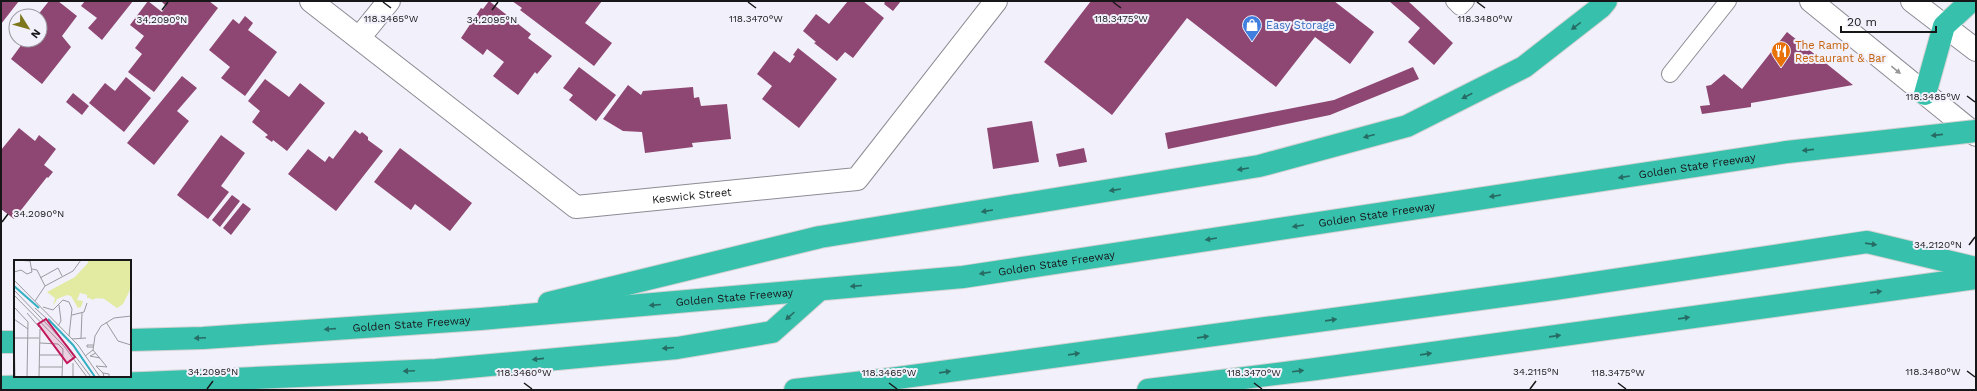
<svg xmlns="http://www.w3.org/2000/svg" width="1977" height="391" viewBox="0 0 1977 391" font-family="'Work Sans',sans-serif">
<rect width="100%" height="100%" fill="#f2f0fa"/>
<path fill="#8d4772" d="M1,1H19L1,24Z
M49,1H58L77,16L62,36L71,47L42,84L11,59L25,40H40V16H37Z
M85,1H133L102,40L88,28L97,18L81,6Z
M148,1L162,12L166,6L161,1H209L218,8L154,92L128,72L142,54L135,48L144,36L130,25Z
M489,1L531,34L528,38L552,56L537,74L535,72L518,95L493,76L504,62L487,49L483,55L461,38L481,8L483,9Z
M512,1H602L585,23L612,43L594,66L520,10L522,8Z
M848,1H863L884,18L853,58L845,52L837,61L814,43L816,42L803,31L816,14L829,24Z
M883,1H901L893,11L884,4L885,3Z
M1091,1H1334L1374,32L1350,64L1315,37L1276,87L1187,18L1112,115L1044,62Z
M1389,1H1408L1453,43L1434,65L1408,42L1420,28Z
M245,16L253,23L248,30L277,52L245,96L221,78L230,67L209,50L233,19L239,24Z
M1787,32L1853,85L1751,103V107L1702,114L1700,106L1710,105L1706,86L1711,85L1724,74L1742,89Z
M798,48L837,79L799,128L762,99L772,86L757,74L774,51L790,63L795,56L793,55Z
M579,67L616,95L596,121L569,100L573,95L563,88Z
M1413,67L1419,79L1330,115L1168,149L1165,133L1334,100Z
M182,76L197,88L177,111L189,121L154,165L127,143Z
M126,77L151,98L124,132L89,103L105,83L115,91Z
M265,79L289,97L300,83L325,103L287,151L273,140L272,142L265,137L268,135L252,122L260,111L248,101Z
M628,85L641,95L643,91L693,87L694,98L699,97L701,106L727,104L731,139L692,143L693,147L645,153L642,132L623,131L603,119Z
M73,93L89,106L82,115L66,102Z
M1032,121L1039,162L993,169L987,128Z
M19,128L35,141L39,135L56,149L44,165L53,172L48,178L47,177L14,219L1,209V150Z
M355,130L360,134L362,132L368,137V140L383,151L336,211L288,174L308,149L325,162L329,156L333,159Z
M221,135L245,153L221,186L229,192L208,219L177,195Z
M400,148L472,203L450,231L415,204L411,210L374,182Z
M1084,148L1087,162L1059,167L1056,154Z
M232,195L240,201L220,227L212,220Z
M243,203L251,209L231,235L223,228Z"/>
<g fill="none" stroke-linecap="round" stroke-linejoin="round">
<defs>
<path id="service" d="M1454,1L1460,7L1466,1
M1670,74L1728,1"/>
<g id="minor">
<path id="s1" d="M311,1L576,207L857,179L996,1"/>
<path d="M359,38L389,1"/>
</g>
<path id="secondary" d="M1811,1L1976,135
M1912,1L1976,50"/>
<g id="motorway">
<path d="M1925,94L1944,26L1971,1"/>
<path d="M549,303L820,237L1259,166L1407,126L1524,67L1601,7L1606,1"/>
<path id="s2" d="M130,340L203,338L481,319L963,277L1787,152"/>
<path d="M1,342H15"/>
<path d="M1,387L144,383L436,370L677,348L772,332L819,290"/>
<path d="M795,390L890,379L1554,289L1867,242L1976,268"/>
<path d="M1148,390L1316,369L1976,278"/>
</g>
</defs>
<use href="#service" stroke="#8d8b94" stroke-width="18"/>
<use href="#minor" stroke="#8d8b94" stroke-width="24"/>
<use href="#secondary" stroke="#8d8b94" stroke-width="24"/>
<use href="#motorway" stroke="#d1d1d1" stroke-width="24"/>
<use href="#service" stroke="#fff" stroke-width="16"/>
<use href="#minor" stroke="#fff" stroke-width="22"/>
<use href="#secondary" stroke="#fff" stroke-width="22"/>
<use href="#motorway" stroke="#37c1ad" stroke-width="22"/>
<defs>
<path id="motorway-bridge" d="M1787,152L1976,131"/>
</defs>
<use href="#motorway-bridge" stroke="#d1d1d1" stroke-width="24" stroke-linecap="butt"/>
<use href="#motorway-bridge" stroke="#37c1ad" stroke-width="22"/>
</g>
<defs><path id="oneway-solid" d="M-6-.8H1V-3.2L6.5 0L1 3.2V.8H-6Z"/></defs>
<g fill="#276c64">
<use href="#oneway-solid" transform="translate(1576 26) rotate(142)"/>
<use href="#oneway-solid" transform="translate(1467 96) rotate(153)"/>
<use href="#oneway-solid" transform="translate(1937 135) rotate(174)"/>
<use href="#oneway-solid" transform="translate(1369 136) rotate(165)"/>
<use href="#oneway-solid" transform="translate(1808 150) rotate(174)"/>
<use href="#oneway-solid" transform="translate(1243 169) rotate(171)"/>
<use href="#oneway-solid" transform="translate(1624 177) rotate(171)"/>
<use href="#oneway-solid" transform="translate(1115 190) rotate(171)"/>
<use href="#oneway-solid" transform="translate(1495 196) rotate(171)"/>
<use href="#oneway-solid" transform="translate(987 211) rotate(171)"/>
<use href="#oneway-solid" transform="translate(1298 226) rotate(171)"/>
<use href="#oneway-solid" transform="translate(1211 239) rotate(171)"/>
<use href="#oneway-solid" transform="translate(1871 244) rotate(8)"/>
<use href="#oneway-solid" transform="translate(985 273) rotate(171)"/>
<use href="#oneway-solid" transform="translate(856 286) rotate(175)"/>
<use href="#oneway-solid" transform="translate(1876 292) rotate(-8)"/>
<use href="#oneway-solid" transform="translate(655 305) rotate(175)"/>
<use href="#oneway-solid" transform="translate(790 316) rotate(138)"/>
<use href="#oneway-solid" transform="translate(1684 318) rotate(-8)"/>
<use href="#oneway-solid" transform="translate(1331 320) rotate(-8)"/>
<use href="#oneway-solid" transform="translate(330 329) rotate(176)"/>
<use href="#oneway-solid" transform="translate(1555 336) rotate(-8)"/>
<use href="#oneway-solid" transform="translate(1203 337) rotate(-8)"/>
<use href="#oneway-solid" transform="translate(200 338) rotate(178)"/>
<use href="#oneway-solid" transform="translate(668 348) rotate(175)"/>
<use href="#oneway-solid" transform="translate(1074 354) rotate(-8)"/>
<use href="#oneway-solid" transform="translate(1426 354) rotate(-8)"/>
<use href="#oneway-solid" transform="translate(538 359) rotate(174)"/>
<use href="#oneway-solid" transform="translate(409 371) rotate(178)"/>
<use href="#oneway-solid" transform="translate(1298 371) rotate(-7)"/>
<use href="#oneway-solid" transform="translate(945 372) rotate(-8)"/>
</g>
<use fill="#979798" href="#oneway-solid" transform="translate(1896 70) rotate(39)"/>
<path fill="none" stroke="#17171a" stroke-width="1.5" d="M383,2L391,8M748,2L756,8M1113,2L1121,8M1477,2L1485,8M162,10L168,2M492,10L498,2M1967,96L1975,102M2,222L8,214M1969,245L1975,237M1967,371L1975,377M524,383L532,389M889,383L897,389M1254,383L1262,389M1618,383L1626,389M207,389L213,381M1530,389L1536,381"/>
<defs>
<symbol id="shop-pin" viewBox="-11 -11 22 30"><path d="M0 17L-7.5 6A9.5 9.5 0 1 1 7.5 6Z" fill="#3f7fe0" stroke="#f2f0fa"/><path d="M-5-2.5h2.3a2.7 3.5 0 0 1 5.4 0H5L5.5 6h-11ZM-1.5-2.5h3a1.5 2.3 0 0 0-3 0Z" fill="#fff"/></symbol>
<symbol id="restaurant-pin" viewBox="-11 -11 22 30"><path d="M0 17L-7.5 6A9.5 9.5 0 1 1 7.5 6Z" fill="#e8710a" stroke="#f2f0fa"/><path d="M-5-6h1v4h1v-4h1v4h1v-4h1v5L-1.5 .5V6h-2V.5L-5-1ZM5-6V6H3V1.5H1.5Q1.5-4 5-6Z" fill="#fff"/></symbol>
</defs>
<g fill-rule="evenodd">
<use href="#shop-pin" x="1241" y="14" width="22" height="30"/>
<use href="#restaurant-pin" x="1770" y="40" width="22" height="30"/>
</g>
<g text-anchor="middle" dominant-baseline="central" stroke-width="4" stroke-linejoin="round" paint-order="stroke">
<g font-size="11" fill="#366cbe" stroke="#f2f0fa" text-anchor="start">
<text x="1266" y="25">Easy Storage</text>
</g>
<g font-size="11" fill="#c56008" stroke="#f2f0fa" text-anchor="start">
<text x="1795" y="45">The Ramp<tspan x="1795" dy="13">Restaurant &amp; Bar</tspan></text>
</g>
<g font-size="11" fill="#17171a" stroke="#f2f0fa">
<text stroke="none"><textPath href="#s2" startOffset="1578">Golden State Freeway</textPath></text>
<text stroke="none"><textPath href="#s1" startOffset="452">Keswick Street</textPath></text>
<text stroke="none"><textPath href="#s2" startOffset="1254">Golden State Freeway</textPath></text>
<text stroke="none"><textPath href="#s2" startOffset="930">Golden State Freeway</textPath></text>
<text stroke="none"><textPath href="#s2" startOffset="606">Golden State Freeway</textPath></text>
<text stroke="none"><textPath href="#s2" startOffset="282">Golden State Freeway</textPath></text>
</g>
</g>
<g transform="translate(14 260)">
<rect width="117" height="117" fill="#f2f0fa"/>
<path d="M117,0V28L109,44L103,48L86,36L78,40L74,35L66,33L63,40L69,41L67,47L64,48L57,36L53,35L43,39L39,46L41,38L33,32L61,17L74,3Z" fill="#e2eba1"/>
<path d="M74,0H117V23L105,39L73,38Z" fill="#e2eba1"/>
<path fill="none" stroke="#32b0c2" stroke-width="2" d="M0,26L25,48M34,59L59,85L81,117"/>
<path fill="none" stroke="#9a99a0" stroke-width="1" d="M18,9L23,10L31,26M0,12L7,10L13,14L18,12L16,1L3,0M26,18L44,8L48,16M0,20L64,85L86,117M0,30L52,84L77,117M0,35L50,86L73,117M21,41L31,26L59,11L67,0M0,47L14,62L13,117M29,47L39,50L49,40L55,42L58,49L55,76M21,48L33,59M13,53L25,67M58,55L70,52L73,43M0,59L14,69M92,62L104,81L117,85M44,66L47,61L45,45M0,72L1,117M0,78H25M67,78L68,53M58,79L72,78M26,83L44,84L49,89L48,117M79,87H73V85H80M79,90L93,107L82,106L89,113M82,93L76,96L86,98M25,95H49M71,96L79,90L81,76L87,66L100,58L117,56M25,107H48M25,117L26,69M59,117V103M90,117L89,113L95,114V117"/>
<path fill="#c2185b" fill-opacity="0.15" stroke="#c2185b" stroke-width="2" d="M32,59L61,97L53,103L24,64Z"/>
<rect width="117" height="117" fill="none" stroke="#17171a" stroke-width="2"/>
</g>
<g font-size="10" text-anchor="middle" fill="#17171a" stroke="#f2f0fa" stroke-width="4" stroke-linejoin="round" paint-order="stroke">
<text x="756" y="22">118.3470°W</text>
<text x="1121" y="22">118.3475°W</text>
<text x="1485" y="22">118.3480°W</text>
<text x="391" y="22">118.3465°W</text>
<text x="162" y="23">34.2090°N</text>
<text x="492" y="23">34.2095°N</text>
<text x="1933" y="100">118.3485°W</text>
<text x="39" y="217">34.2090°N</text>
<text x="1938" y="248">34.2120°N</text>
<text x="213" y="375">34.2095°N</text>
<text x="1536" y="375">34.2115°N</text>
<text x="1933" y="375">118.3480°W</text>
<text x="524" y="376">118.3460°W</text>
<text x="889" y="376">118.3465°W</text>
<text x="1254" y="376">118.3470°W</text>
<text x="1618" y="376">118.3475°W</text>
</g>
<rect width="1977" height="391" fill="none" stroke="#17171a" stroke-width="4"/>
<g transform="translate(28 28) rotate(127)"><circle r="19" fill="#f2f0fa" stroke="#9a99a0"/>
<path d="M0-3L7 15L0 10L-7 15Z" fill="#7e761a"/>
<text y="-6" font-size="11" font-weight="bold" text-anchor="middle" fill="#17171a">N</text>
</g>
<path d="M1841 26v6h95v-6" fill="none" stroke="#17171a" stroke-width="2"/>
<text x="1847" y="26" font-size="12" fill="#17171a" stroke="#f2f0fa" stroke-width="3" paint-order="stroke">20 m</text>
</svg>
